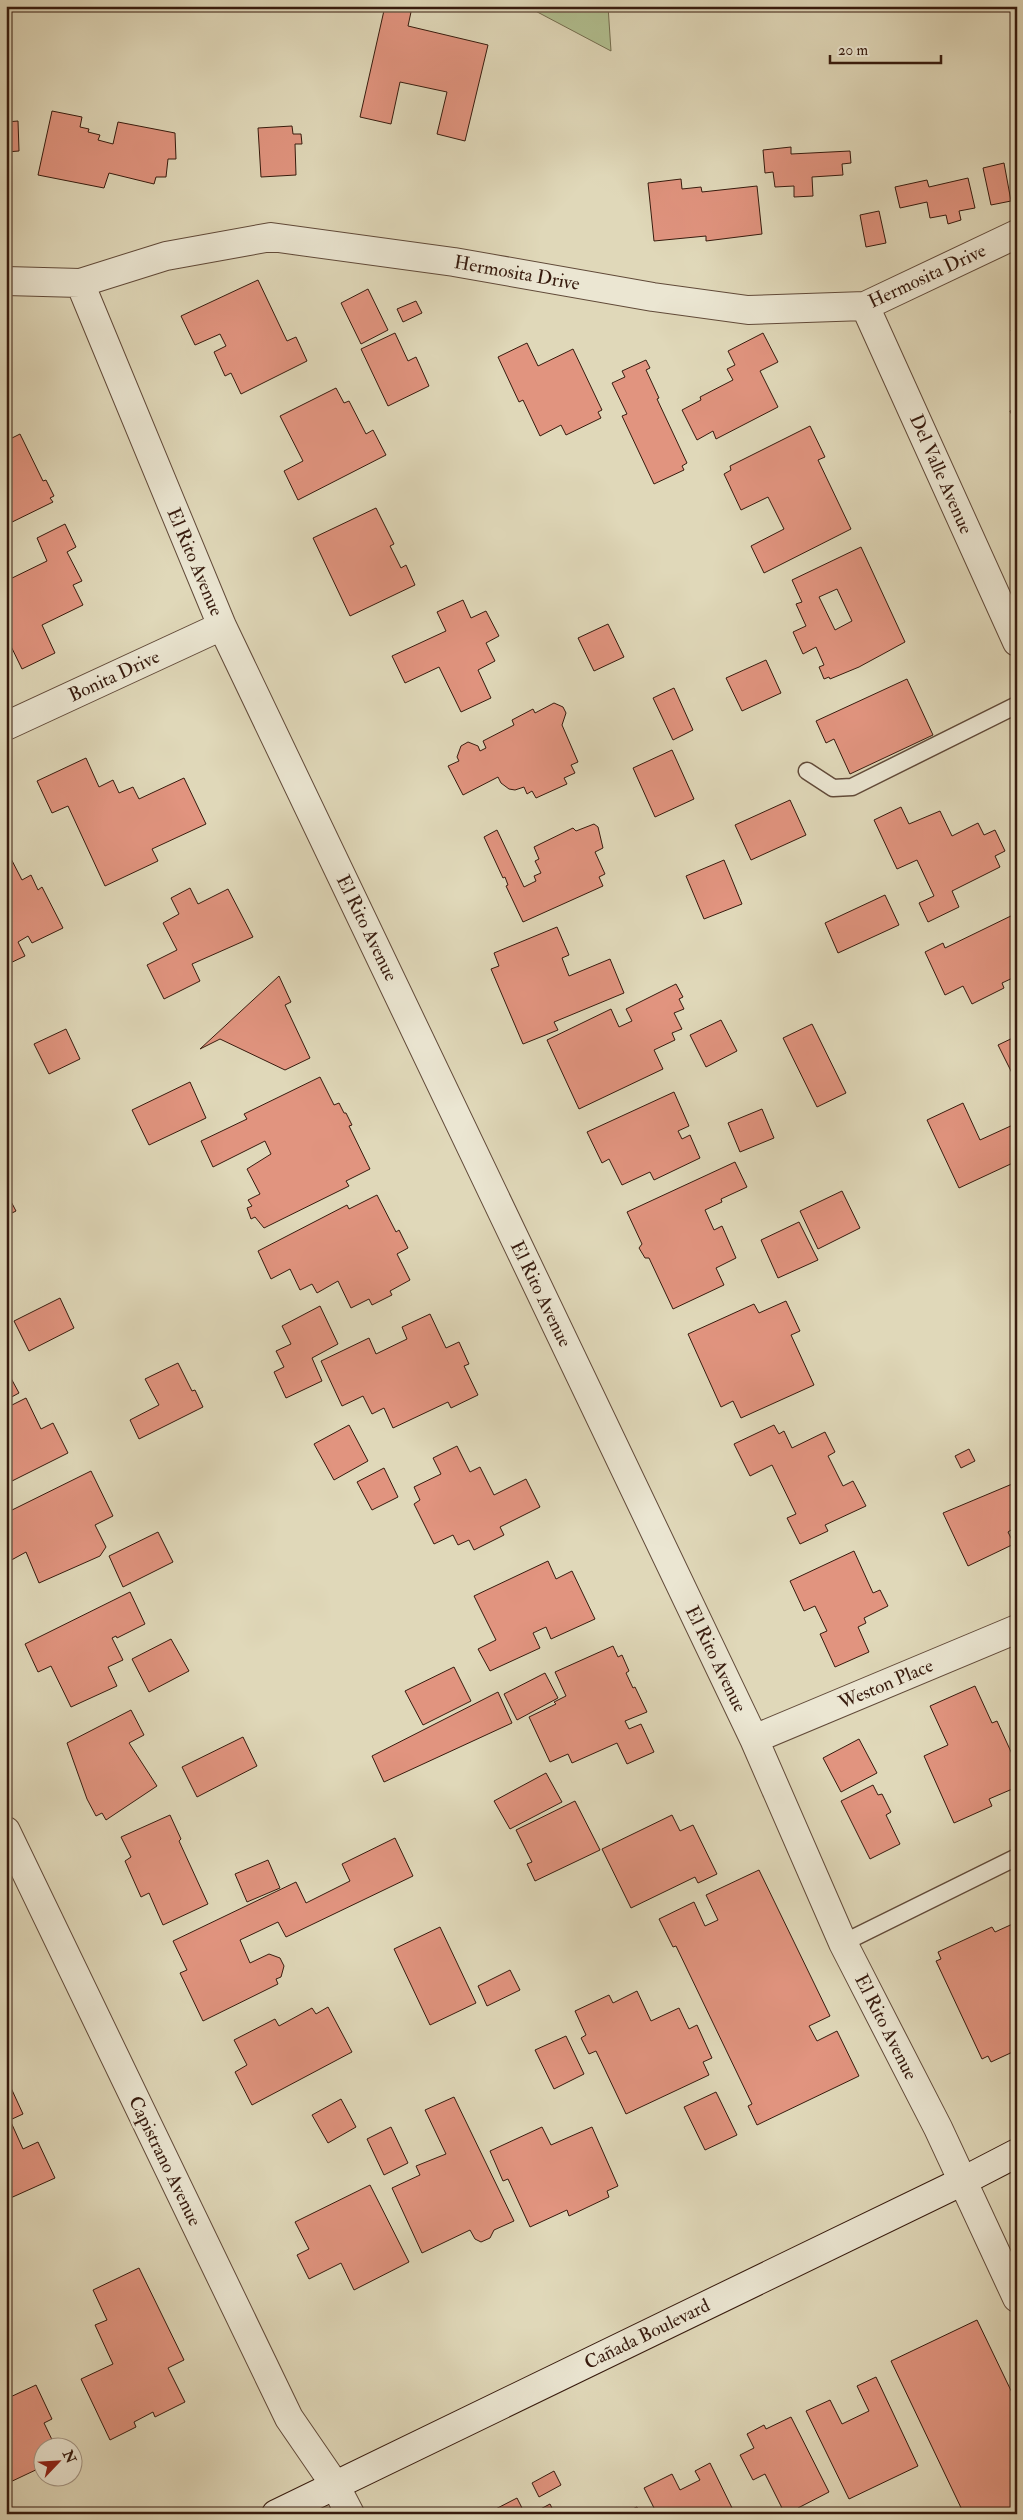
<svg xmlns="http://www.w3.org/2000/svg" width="1023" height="2520" viewBox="0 0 1023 2520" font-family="'IM FELL Double Pica',serif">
<rect width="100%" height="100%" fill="#e0d8b9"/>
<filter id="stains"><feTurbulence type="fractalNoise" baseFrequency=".004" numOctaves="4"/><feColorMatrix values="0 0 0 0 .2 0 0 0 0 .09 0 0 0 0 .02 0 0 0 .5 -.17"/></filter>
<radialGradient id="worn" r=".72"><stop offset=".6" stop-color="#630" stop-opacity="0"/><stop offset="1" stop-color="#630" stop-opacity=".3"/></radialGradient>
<path fill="#b1bf90" stroke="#746d4f" d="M526,6H608L611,51Z"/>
<path fill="#e1947f" stroke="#371b0e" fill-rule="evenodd" d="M385,6L411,12L408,26L488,45L465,141L437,134L447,92L400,82L391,124L360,117Z
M52,111L82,117L80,127L89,129L88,132L100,135L98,140L113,144L118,122L175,133L176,159H168L166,177H156L154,184L109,173L104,188L38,175Z
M18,121L19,151L6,152V122Z
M292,126L293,134H301L302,144H295L296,175L261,177L258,128Z
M791,147V154L850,151L851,163L842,164L843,175L812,177L813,196L794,197V186L775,187L773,172L765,173L763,150Z
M1004,163L1011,201L991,205L983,168Z
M968,178L975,208L959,211L961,220L948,224L946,215L930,218L927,202L900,208L895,187L927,180L929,187Z
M681,179L682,189L701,187L702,192L757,186L762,234L706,241V236L654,241L648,183Z
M879,211L886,243L866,247L860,215Z
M258,280L287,341L296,337L307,361L241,394L231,373L225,376L214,352L226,346L220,334L195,345L181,316Z
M368,289L388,330L361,344L341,303Z
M416,301L422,313L403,322L397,309Z
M1017,327V342L1011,330Z
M395,333L408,361L416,357L429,386L388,406L361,349Z
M763,333L778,362L760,371L778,407L716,439L713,431L697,440L682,410L701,400L700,397L733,380L727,369L735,365L728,351Z
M527,343L538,366L573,349L602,410L598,412L601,418L566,435L561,425L540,436L523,400L519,402L498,357Z
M646,360L650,368L646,370L659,398L657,399L687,463L682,466L684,470L654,484L622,416L627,414L612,383L625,377L622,371Z
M336,388L344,403L349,401L366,434L373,430L386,455L298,500L284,471L303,461L280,416Z
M1017,408V427L1010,411Z
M810,426L825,457L818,460L851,529L764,573L751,546L784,529L768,497L741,510L724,474L731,470L730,466Z
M20,434L43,481L46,480L54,496L50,498L53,502L6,525V441Z
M376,508L394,544L390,546L401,568L406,565L415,585L350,616L313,538Z
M65,524L76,547L67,552L82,581L73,585L83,605L42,625L55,653L22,669L6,636V581L47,561L37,538Z
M861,547L905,642L859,667L830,679L829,677L824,679L819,667L824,665L816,647L803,654L793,632L806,626L796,604L802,602L792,580ZM837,589L852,621L835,630L819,597Z
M463,600L471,618L486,611L499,636L486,643L495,661L478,670L491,698L461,712L439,667L405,683L392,656L446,631L437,612Z
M608,624L624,657L594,671L578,638Z
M766,660L781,693L742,711L726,678Z
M907,679L933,735L850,774L834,739L826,743L816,721Z
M674,688L693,730L673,740L653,698Z
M554,703L563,707L566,713L562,725L578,762L571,765L575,773L564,778L567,784L536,798L532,791L527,794L524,787L515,790L509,789L501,783L498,777L463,795L448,766L459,761L457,757L461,746L468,742L478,746L480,751L486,748L483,741L514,725L512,720L533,709L535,713Z
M672,750L694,799L655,817L633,768Z
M86,758L99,787L113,780L119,793L133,787L139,799L184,778L206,824L152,849L158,861L105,886L68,806L52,813L37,781Z
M790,800L806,835L751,860L735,825Z
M901,807L909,824L940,811L952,836L978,823L984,835L995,830L1005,851L995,856L1000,867L952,891L959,907L928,922L919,903L934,896L917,860L897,869L874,820Z
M594,824L598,827L603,848L595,852L605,874L599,877L603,886L523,922L506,886L508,885L505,877L503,878L484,837L497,830L524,887L536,881L534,876L541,873L535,861L539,859L534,847L573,828L576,831Z
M6,849L22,880L31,875L38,890L42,887L63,928L32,943L28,936L18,942L25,956L6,965Z
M724,860L742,904L704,919L686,876Z
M190,888L198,904L228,889L253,937L192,964L200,981L164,999L147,965L177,950L163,923L179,914L171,898Z
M885,895L899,925L838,953L825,923Z
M1017,913V976L1002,983L1004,988L972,1004L963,986L945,995L925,952L943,943L945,948Z
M557,927L569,955L562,958L569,976L610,959L624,993L554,1022L558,1030L523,1044L491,969L499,966L494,953Z
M279,976L291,1002L285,1005L310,1058L285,1070L220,1039L200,1049Z
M676,984L683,997L679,999L684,1009L674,1013L682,1029L672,1033L675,1040L654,1050L663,1069L579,1109L547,1040L611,1009L619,1027L632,1021L626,1009Z
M721,1020L737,1051L706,1067L690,1035Z
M812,1024L846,1093L817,1107L783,1038Z
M66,1029L80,1059L49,1074L34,1044Z
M1017,1036V1083L998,1045Z
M320,1077L334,1105L339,1103L344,1113H346L352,1125L349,1126L370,1169L346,1181L349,1186L264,1228L255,1217L251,1219L247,1208L252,1206L248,1200L260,1194L247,1169L271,1154L265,1141L213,1167L201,1141L247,1119L244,1114Z
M190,1082L206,1118L149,1145L132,1110Z
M674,1092L689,1126L678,1131L682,1139L690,1135L700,1158L654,1180L650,1172L622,1185L609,1159L602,1163L587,1132Z
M963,1103L980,1140L1015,1124L1017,1161L959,1188L927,1120Z
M762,1109L774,1138L740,1152L728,1123Z
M735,1162L747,1187L721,1199L722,1202L705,1210L714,1230L722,1226L736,1258L716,1268L724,1285L673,1309L649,1258H645L639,1248L642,1244L627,1212Z
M842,1191L860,1228L818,1249L800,1211Z
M6,1192L16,1211L6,1216Z
M377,1195L396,1232L399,1230L408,1248L397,1254L410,1280L390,1291L392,1295L372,1305L369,1299L351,1308L338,1281L317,1293L312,1284L300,1290L290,1269L271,1279L258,1251L347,1205L349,1209Z
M799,1222L818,1260L778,1278L761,1240Z
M60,1298L74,1328L29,1351L14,1321Z
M786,1301L800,1331L791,1335L814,1385L741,1418L733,1401L721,1407L688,1334L754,1304L759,1313Z
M320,1306L338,1344L312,1358L322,1381L286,1398L274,1372L284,1367L276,1351L291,1344L282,1326Z
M430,1314L446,1348L459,1342L469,1364L464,1366L478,1395L451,1408L448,1402L393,1428L384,1408L372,1414L363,1396L342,1406L321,1361L369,1338L376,1354L407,1339L402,1327Z
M178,1363L192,1391L195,1390L203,1407L139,1439L130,1420L159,1405L145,1379Z
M6,1369L19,1393L6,1400Z
M26,1398L41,1429L53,1423L68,1453L6,1484V1408Z
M349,1425L368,1461L334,1480L314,1444Z
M774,1425L779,1434L784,1431L792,1448L825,1432L835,1452L828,1456L843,1486L853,1481L866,1506L825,1525L828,1531L800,1544L787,1518L796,1514L772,1465L750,1476L734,1444Z
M457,1446L470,1472L480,1467L494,1495L526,1479L540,1507L500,1527L504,1535L474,1550L469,1540L458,1545L453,1535L434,1544L414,1504L420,1500L414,1487L441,1474L433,1458Z
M969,1449L975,1461L961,1468L955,1456Z
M384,1468L398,1497L372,1510L357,1482Z
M91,1471L113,1516L95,1525L106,1547L100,1556L39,1583L26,1552L6,1563V1513Z
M1017,1482V1526L1008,1532L1014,1544L968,1566L943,1513Z
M158,1532L173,1562L123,1587L109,1556Z
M854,1551L873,1593L880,1590L888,1606L864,1618L866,1623L858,1627L869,1652L835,1667L820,1634L827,1631L815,1606L804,1611L790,1581Z
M548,1561L556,1579L572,1571L595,1619L551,1639L546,1627L533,1633L540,1648L490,1671L478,1649L496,1640L474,1596Z
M130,1592L145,1624L117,1638L116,1636L112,1638L123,1660L108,1667L117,1686L71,1707L51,1666L38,1672L25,1644Z
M171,1639L189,1671L149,1692L132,1659Z
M613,1646L618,1657L622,1655L629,1671L626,1673L633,1688L635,1687L647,1712L625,1721L629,1729L641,1724L654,1752L627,1764L617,1743L572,1763L568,1754L550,1762L529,1717L556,1704L554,1702L566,1696L555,1672Z
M454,1667L471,1701L423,1725L405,1691Z
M545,1673L558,1698L517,1720L504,1694Z
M975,1686L992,1723L997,1721L1017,1765V1787L989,1799L992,1806L954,1823L924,1756L948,1745L930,1706Z
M498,1692L512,1723L384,1782L372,1756Z
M131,1710L144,1735L129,1743L157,1786L106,1820L102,1813L96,1816L87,1799L67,1743Z
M243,1737L257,1766L197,1797L182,1767Z
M859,1739L877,1773L841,1792L823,1758Z
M546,1773L562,1802L510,1829L494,1801Z
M873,1785L878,1795L882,1794L891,1812L886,1815L900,1844L870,1859L841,1801Z
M575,1801L600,1850L535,1881L527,1864L532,1862L516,1830Z
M170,1815L181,1839L179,1841L208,1904L163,1925L149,1893L141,1897L125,1861L131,1857L121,1837Z
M672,1815L680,1831L693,1825L717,1874L698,1883L695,1877L631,1908L602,1849Z
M395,1838L413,1876L286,1937L278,1922L240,1940L250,1963L269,1954L280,1958L284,1966L281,1977L276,1979L278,1984L203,2021L180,1973L187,1970L173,1941L296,1882L306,1903L350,1881L342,1864Z
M268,1860L280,1888L247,1902L235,1874Z
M759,1870L830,2016L809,2026L817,2041L837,2031L859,2076L757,2125L748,2106L752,2104L676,1946L673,1947L659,1919L694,1902L705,1926L718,1920L706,1895Z
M1017,1922V2050L991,2062L988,2056L982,2059L936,1961L941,1959L938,1952L992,1927L995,1932Z
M440,1927L476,2003L430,2025L394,1949Z
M510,1970L520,1990L487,2006L478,1986Z
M637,1991L651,2021L679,2008L689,2029L697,2025L712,2058L703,2062L709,2075L626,2114L596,2051L589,2054L581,2038L586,2035L575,2011L609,1995L613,2003Z
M328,2007L352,2052L252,2105L235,2072L247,2065L234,2040L275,2019L279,2026L312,2008L316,2014Z
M566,2036L584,2074L554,2089L535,2050Z
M6,2077L23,2114L10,2120L23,2149L38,2142L55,2178L6,2200Z
M716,2092L737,2135L705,2150L684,2107Z
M454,2097L514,2221L494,2230L490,2238L481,2242L475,2239L470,2230L422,2253L392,2188L420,2175L416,2166L446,2154L425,2110Z
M341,2099L356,2127L328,2143L312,2115Z
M391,2127L408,2163L384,2175L367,2139Z
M542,2127L551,2145L592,2127L618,2186L607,2191L609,2197L569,2216L567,2210L530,2227L508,2179L503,2181L490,2151Z
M370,2185L409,2262L354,2290L341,2263L309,2279L297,2255L309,2249L295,2222Z
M139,2268L184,2360L168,2368L185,2402L155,2417L153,2412L134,2422L136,2427L110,2440L81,2379L113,2364L95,2325L107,2320L93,2290Z
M977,2320L1017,2403V2514H964L891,2361Z
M876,2377L918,2466L849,2499L806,2411L830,2400L842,2424L869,2411L857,2386Z
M36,2385L52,2419L44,2423L56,2448H42V2467L6,2484V2399Z
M791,2417L829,2492L798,2508L800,2514H785L765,2474L753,2480L740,2455L754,2448L747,2434L764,2425L766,2429Z
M710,2463L735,2514H657L644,2488L672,2474L680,2490L700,2480L695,2471Z
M554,2471L561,2485L539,2497L532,2483Z
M517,2498L525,2514H486Z
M550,2504L555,2514H531Z
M637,2507L640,2514H621Z"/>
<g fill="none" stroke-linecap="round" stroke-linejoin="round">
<defs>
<path id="lane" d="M807,771L833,788L852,787L1017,705
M843,1943L1017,1857"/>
<path id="street" d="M6,281L80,283L166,256L271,237L454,262L653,297L748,310L865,306L1017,234
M80,283L222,626L754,1739L843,1943L938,2128L1017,2298
M865,306L1017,642
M6,726L222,626
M754,1739L1017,1629
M6,1831L289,2418L335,2485L350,2514"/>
<path id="secondary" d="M276,2514L963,2181L1017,2153"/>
</defs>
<use href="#lane" stroke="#614a39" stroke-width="19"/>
<use href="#street" stroke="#614a39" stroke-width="30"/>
<use href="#secondary" stroke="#371b0e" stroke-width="30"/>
<use href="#lane" stroke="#ebe6d2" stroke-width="16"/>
<use href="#street" stroke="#ebe6d2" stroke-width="28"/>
<use href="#secondary" stroke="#ebe6d2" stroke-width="28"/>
</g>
<g text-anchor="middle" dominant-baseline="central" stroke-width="5" stroke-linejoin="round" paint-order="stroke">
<g font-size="19" fill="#371b0e" stroke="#ebe6d2">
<text transform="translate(517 273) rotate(10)">Hermosita Drive</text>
<text transform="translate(927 276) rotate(-25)">Hermosita Drive</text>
<text transform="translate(941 474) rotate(66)">Del Valle Avenue</text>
<text transform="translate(195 562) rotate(67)">El Rito Avenue</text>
<text transform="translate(114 676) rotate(-25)">Bonita Drive</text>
<text transform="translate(367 928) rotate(64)">El Rito Avenue</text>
<text transform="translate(541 1294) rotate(64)">El Rito Avenue</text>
<text transform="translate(716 1659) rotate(64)">El Rito Avenue</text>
<text transform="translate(886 1684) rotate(-23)">Weston Place</text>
<text transform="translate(886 2027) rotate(63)">El Rito Avenue</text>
<text transform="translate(165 2161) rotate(64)">Capistrano Avenue</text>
<text transform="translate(647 2334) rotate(-26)">Cañada Boulevard</text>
</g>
</g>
<rect width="1023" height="2520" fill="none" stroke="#e0d8b9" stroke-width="25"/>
<rect x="8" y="8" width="1008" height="2505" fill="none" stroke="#371b0e" stroke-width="2.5"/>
<rect x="12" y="12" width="998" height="2495" fill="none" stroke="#371b0e"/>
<g transform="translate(58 2462) rotate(65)"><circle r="24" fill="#ebe6d2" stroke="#a39584"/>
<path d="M0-4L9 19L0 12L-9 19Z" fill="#8f2418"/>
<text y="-8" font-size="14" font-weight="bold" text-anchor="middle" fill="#371b0e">N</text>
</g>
<path d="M830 55v8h111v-8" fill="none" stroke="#371b0e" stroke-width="2.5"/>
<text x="838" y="55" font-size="15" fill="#371b0e" stroke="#ebe6d2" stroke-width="4" paint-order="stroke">20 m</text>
<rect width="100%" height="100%" filter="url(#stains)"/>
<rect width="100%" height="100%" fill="url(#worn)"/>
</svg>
